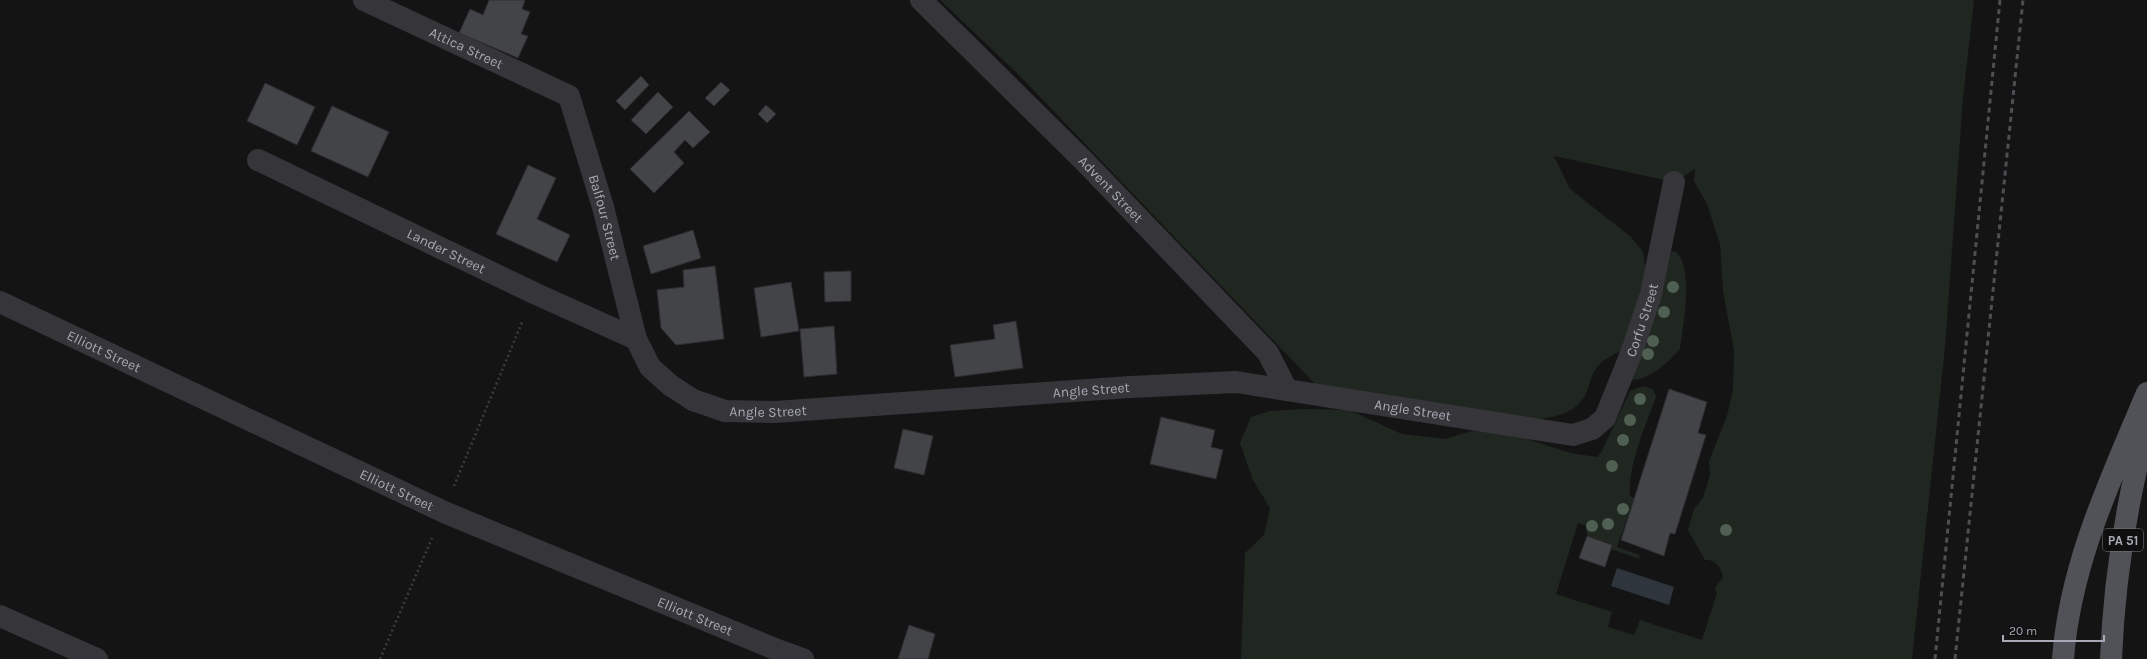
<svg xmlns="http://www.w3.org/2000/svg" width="2147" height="659" viewBox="0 0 2147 659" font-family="Karla,sans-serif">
<rect width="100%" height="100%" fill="#141415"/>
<path fill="#202721" d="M940,0H1974L1963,98L1945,347L1912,659H1241L1245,553L1264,535L1270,508L1253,480L1240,443L1251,417L1270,411L1305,409L1349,410L1402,434L1445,439L1471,431H1481L1521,437L1570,453L1597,457L1601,453L1630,391L1643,386L1653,389L1656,397C1646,424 1627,468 1630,496L1634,498L1617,547L1640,555L1639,559L1611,549L1612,544L1587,536L1586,526L1578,523L1556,594L1612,612L1608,627L1634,635L1640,620L1702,640L1717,593L1715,588L1723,577C1721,567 1715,559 1705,560L1688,530L1694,509L1703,498L1710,475L1709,461L1727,416L1733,389L1734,350L1723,291L1720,244L1707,204L1694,181L1695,169L1674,182L1554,156L1570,189L1631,237L1643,252L1646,272L1624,349C1616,354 1604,358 1598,366C1592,372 1590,383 1587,391C1578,414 1553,418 1531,420L1316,385L1020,76Z
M1674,251C1695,262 1683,328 1680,349C1668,362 1651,379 1632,380L1665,279L1671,252Z"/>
<path fill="#2e353c" d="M1617,568L1674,587L1669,605L1611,586Z"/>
<path fill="#434448" stroke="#2e2e31" d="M489,0H525L522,9L530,12L521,34L528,36L518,58L459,33L470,9L483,15Z
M641,76L649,85L625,110L616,101Z
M721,82L730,90L714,106L705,98Z
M265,83L315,107L297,145L247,121Z
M658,92L673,107L646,134L631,120Z
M766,105L776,114L767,123L758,114Z
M332,106L389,132L368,177L311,151Z
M689,111L710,132L693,148L685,140L674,152L684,163L654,193L630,169Z
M528,165L556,178L537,219L570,235L557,262L496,234Z
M693,230L701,258L651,274L643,246Z
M715,266L724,339L676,345L661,328L657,290L684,287L683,270Z
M851,271V301L825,302L824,272Z
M791,282L799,331L761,337L754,288Z
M1016,321L1023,368L955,377L950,345L995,339L993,325Z
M834,326L837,374L804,377L800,329Z
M1669,389L1707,402L1698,433L1706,435L1675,534L1670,533L1664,556L1621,540Z
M1161,417L1215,430L1211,447L1223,450L1216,479L1150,464Z
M903,429L933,436L924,475L894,468Z
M1587,536L1612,545L1605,567L1579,558Z
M909,625L935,634L928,659H898Z"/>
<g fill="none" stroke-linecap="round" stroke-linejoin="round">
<path stroke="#3b3c41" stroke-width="2.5" stroke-dasharray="2 3" stroke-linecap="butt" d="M454,486L523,320
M380,659L432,538"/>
<g stroke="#35353a" stroke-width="22">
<path id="s1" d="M364,0L569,96L603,207L636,339L650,367L670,385L693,400L725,411L775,412L1130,387L1236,382L1573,435L1592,429L1605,418L1632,351L1651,294L1674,182"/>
<path id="s2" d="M921,0L1085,162L1268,353L1287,390"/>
<path id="s3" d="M258,160L534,293L636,339"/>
<path id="s4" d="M0,302L444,512L775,649L803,659"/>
<path d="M0,616L97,659"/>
</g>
<path stroke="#515258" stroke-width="22" d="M2063,659C2070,564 2111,479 2147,393
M2111,659C2114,579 2127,501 2147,424"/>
<path stroke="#4e4f54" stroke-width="3" stroke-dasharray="5 4" stroke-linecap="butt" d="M1935,659L2000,0
M1955,659L2023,0"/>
</g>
<g fill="#4f5f52">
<circle cx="1673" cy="287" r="6"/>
<circle cx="1664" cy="312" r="6"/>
<circle cx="1653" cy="341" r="6"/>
<circle cx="1648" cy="354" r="6"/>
<circle cx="1640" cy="399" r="6"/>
<circle cx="1630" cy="420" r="6"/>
<circle cx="1623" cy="440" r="6"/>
<circle cx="1612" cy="466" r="6"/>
<circle cx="1623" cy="509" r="6"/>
<circle cx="1608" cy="524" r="6"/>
<circle cx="1592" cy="526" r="6"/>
<circle cx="1726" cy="530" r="6"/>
</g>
<g text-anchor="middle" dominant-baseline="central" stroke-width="3" stroke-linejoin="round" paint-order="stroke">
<rect fill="#0f0f10" stroke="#797b83" stroke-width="1" x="2103" y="529" width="40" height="22" rx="3"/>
<g font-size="13" font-weight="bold" fill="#a7a9b4">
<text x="2123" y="540">PA 51</text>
</g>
<g font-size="14" fill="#a7a9b4" stroke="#0f0f10">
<text stroke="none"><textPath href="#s1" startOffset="113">Attica Street</textPath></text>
<text stroke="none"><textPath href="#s2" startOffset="268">Advent Street</textPath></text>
<text stroke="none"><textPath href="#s1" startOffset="353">Balfour Street</textPath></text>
<text stroke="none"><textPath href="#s3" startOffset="209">Lander Street</textPath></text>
<text stroke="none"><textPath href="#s1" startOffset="1593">Corfu Street</textPath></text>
<text stroke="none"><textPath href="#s4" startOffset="115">Elliott Street</textPath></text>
<text stroke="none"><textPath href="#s1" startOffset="965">Angle Street</textPath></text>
<text stroke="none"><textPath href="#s1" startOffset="641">Angle Street</textPath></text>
<text stroke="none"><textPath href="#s1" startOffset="1289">Angle Street</textPath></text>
<text stroke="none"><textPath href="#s4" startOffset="439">Elliott Street</textPath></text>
<text stroke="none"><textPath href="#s4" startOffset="763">Elliott Street</textPath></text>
</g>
</g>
<path d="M2003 635v6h101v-6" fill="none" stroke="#a7a9b4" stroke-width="2"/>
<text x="2009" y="635" font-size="12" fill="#a7a9b4" stroke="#0f0f10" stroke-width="3" paint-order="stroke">20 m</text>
</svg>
